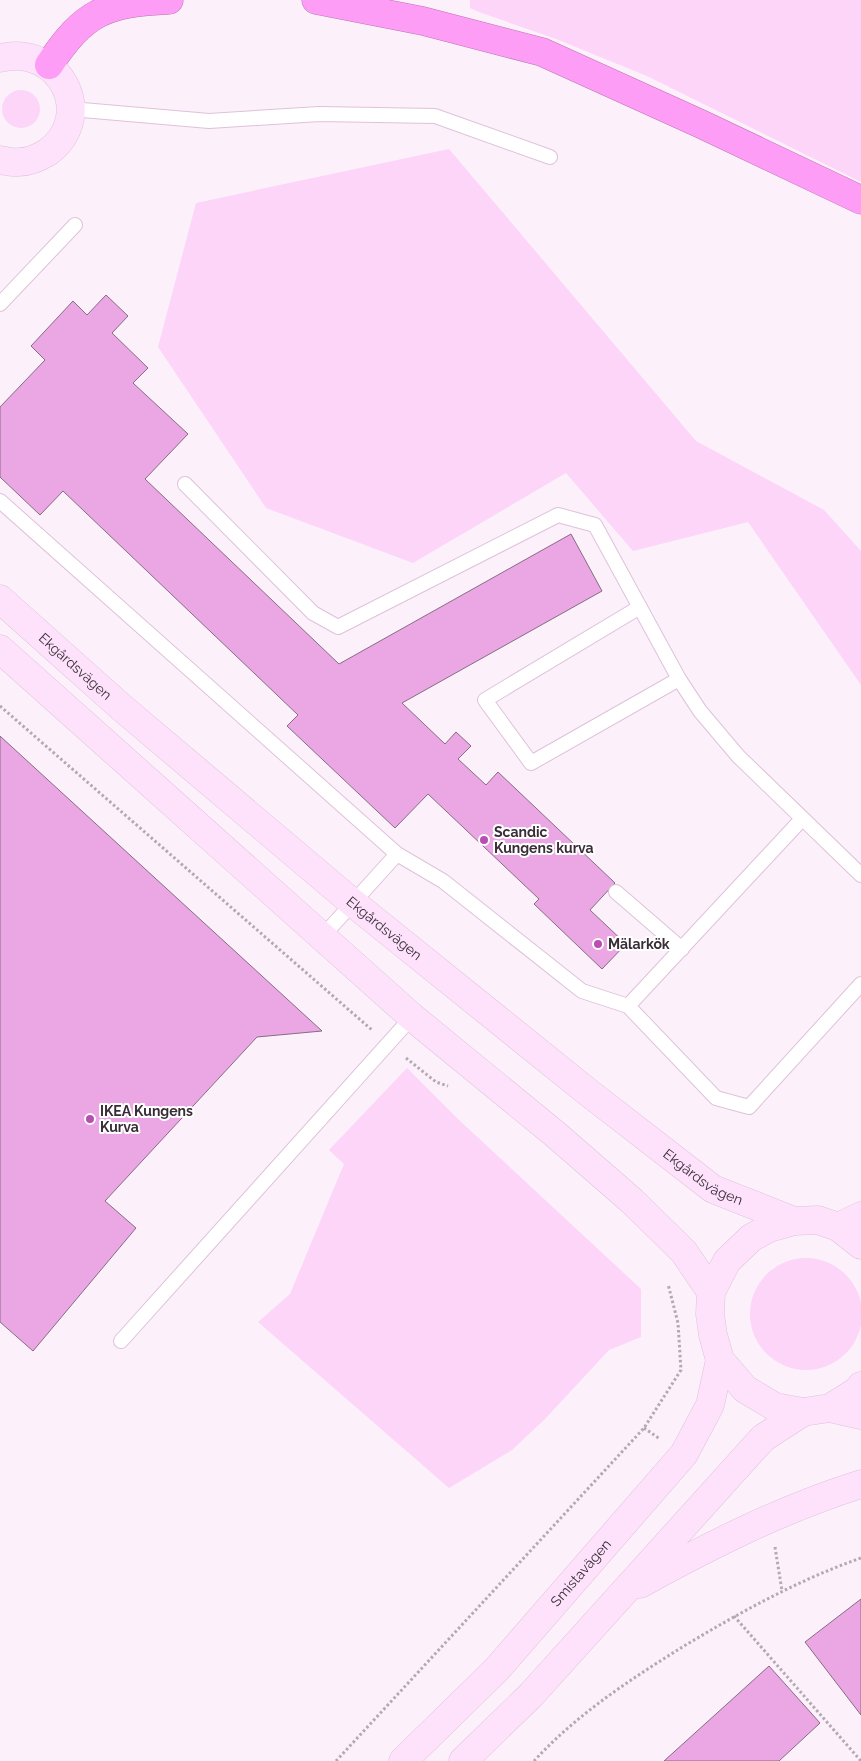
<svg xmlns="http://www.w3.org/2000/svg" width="861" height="1761" viewBox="0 0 861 1761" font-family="Raleway,sans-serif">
<rect width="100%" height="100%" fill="#fcf0fa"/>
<path fill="#fcd5f8" d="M470,0H861V182L647,76L556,39L479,12L470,8Z
M2 109a19 19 0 1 1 38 0a19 19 0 1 1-38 0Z
M449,149L696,441L824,510L861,551V685L748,522L633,551L566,473L413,563L266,508L158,347L196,203Z
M407,1068L459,1120L641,1289V1337L609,1350L545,1419L512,1450L449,1488L258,1322L290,1294L344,1164L329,1150Z
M750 1314a56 56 0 1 1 112 0a56 56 0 1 1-112 0Z"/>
<path fill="#eba6e4" stroke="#866d83" d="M106,295L128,316L112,333L148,368L133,383L188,434L145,479L339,664L571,534L602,591L402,703L445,744L456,732L471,746L458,759L486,785L498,772L615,883L590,910L626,944L602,969L534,904L539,899L428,794L395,828L287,726L298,715L63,491L40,515L0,477V407L45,360L31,346L73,301L87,315Z
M0,736L322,1031L257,1037L105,1201L136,1228L33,1351L0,1322Z
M861,1599V1715L805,1642Z
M769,1666L820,1723L779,1761H664Z"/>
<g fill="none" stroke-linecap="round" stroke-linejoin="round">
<defs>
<path id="lane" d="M71,109L209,121L319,114L435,116L550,157
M0,304L75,225
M185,484L313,613L338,627L558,515L595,525L679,679L700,711L738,756L861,875
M0,501L397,854L443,881L582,991L628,1006L802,819
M640,607L485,700L531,763L679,679
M616,892L682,949
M322,937L397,854
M628,1006L716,1098L749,1107L861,984
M121,1341L412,1017"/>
<g id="secondary">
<path d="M0,58C60,43 97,116 48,152C40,157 29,162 19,162C13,163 6,161 0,160"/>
<path id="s1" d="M0,599L121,707L353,903L589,1093L713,1189L794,1221"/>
<path d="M0,649L412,1017L555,1134L632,1201L684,1252L711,1292"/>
<path d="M838,1227L861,1216"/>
<path d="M861,1245L838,1227L818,1220L794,1221L769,1228L751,1238L727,1261L711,1292L710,1314L713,1335L720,1360L745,1389L775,1407L803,1412L830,1408L857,1391L861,1386"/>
<path d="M830,1408L861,1415"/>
<path d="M640,1584C711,1545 784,1508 861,1484"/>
<path id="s2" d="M403,1761L497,1669L684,1454L710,1405L720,1360"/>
<path d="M463,1761L531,1695L763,1438L803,1412"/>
</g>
<path id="highway" d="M316,0L423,21L542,52L701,124L861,200
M49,65C84,12 105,3 169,0"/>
</defs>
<use href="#lane" stroke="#dec2db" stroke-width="16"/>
<use href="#secondary" stroke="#dec2db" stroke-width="29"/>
<use href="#highway" stroke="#b876b2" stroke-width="29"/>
<path stroke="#b4a9b2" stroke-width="3" stroke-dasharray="2.5 2.5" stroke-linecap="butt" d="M0,706L372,1030
M406,1058L436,1082L448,1086
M644,1428L660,1439
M775,1547L782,1591
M734,1616L861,1761
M336,1761L644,1428L681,1370L678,1323L668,1284
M534,1761C577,1714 631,1679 684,1646C741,1612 798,1580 861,1558"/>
<use href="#lane" stroke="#fff" stroke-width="14"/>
<use href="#secondary" stroke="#fee2fc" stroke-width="28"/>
<use href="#highway" stroke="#fd9df5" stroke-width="28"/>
</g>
<g fill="#b74eb1" stroke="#fff" stroke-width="2">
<circle cx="484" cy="840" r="5"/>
<circle cx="598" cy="944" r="5"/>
<circle cx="90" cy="1119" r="5"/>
</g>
<g text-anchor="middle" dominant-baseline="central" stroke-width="4" stroke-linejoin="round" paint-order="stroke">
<g font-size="14" fill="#382d36" stroke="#fff">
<text stroke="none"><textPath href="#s1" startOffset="101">Ekgårdsvägen</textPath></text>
<text stroke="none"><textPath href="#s1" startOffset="506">Ekgårdsvägen</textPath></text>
<text stroke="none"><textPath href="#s1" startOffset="911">Ekgårdsvägen</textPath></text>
<text stroke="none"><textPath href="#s2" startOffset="259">Smistavägen</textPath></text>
</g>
<g font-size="14" font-weight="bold" fill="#382d36" stroke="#fff" text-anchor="start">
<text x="494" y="832">Scandic<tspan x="494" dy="16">Kungens kurva</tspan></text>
<text x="608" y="944">Mälarkök</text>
<text x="100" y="1111">IKEA Kungens<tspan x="100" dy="16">Kurva</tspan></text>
</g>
</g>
</svg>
